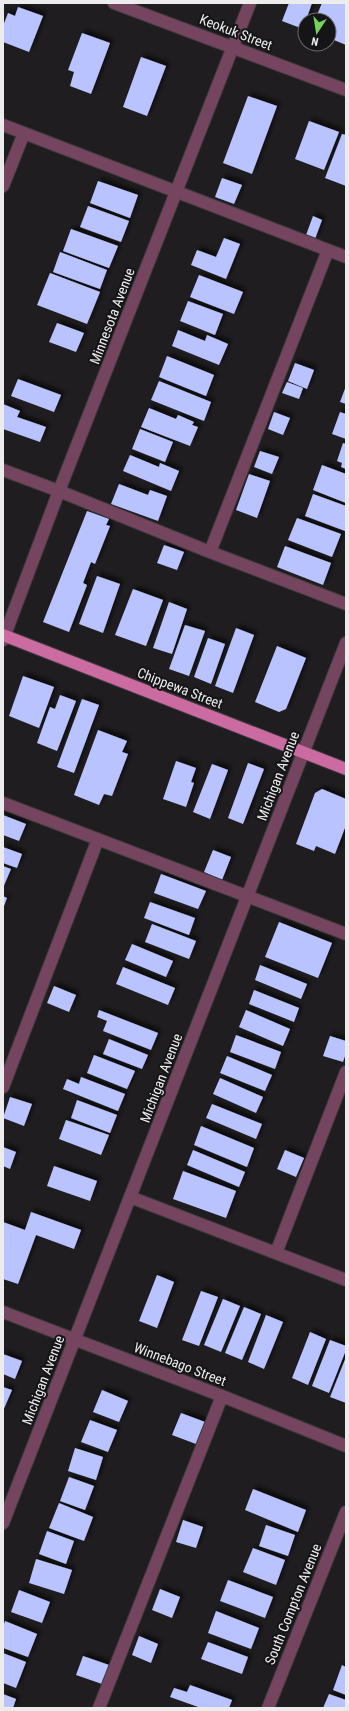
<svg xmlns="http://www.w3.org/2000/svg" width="349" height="1711" viewBox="0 0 349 1711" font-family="'Roboto Condensed',sans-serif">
<defs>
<filter id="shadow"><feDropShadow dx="3.5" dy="-3.5" stdDeviation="2" flood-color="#0009"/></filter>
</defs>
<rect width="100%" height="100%" fill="#1f1d1f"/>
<path fill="#b9c3ff" filter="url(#shadow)" d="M289,3H312L303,29L282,21Z
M322,3H346V45L329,38V20H315Z
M18,7L43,16L29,52L3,42V26L8,13L15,16Z
M82,33L110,43L91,94L70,86L74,72L68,70Z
M141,57L166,66L147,116L123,107Z
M248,96L277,106L252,174L223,163Z
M309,121L339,132L324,170L295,159Z
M342,134L346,135V186L325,178Z
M222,178L242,185L234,204L215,197Z
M98,181L138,195L130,218L90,203Z
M88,206L129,221L121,242L80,227Z
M313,216L322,220L315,239L306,235Z
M71,229L118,246L109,268L63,251Z
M224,238L240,244L226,279L191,265L197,250L216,257Z
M60,252L107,270L100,289L53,272Z
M50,273L100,292L87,324L37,305Z
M199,275L243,292L234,314L190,297Z
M188,301L223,314L215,335L180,321Z
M57,323L84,333L76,352L49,342Z
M178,330L205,341L207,335L228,344L219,365L172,346Z
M167,356L214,375L206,396L159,377Z
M295,363L314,370L307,389L288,381Z
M18,379L61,395L54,412L11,396Z
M159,381L211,402L204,421L151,400Z
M287,382L303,388L299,399L282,393Z
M346,386V404L340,402Z
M3,404L20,411L17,417L46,427L40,442L3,429Z
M149,408L176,419L178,415L194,422L192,425L198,427L190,446L141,427Z
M274,412L290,418L283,435L268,429Z
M340,412L346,414V439L332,434Z
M140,429L173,442L165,462L132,449Z
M343,443L346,444V469L341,467L342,463L337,461Z
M260,451L279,457L272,474L254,467Z
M130,455L159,467L160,463L179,471L171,491L123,471Z
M322,465L346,474V503L313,490Z
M249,474L270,481L257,518L236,510Z
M119,484L148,495L150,490L167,496L158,521L111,504Z
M313,494L346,506V527L345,531L305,516Z
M87,511L109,519L106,525L110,526L95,564L91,562L83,583L87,585L69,632L43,622Z
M297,518L341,534L332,557L288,540Z
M164,545L184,552L177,570L157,563Z
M285,546L331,563L323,585L277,567Z
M97,576L120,584L103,633L79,624Z
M133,589L163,600L146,646L115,635Z
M169,602L187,609L172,654L153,648Z
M185,625L205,631L189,676L169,669Z
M236,628L254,635L233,693L215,686Z
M208,638L225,644L211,684L194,677Z
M277,646L306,658L286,709L279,712L255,702Z
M23,676L54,687L39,728L9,716Z
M60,695L76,701L57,751L37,743L50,707L55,709Z
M82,699L99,705L74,773L57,767Z
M98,730L127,741L122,752L128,754L112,796L104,794L99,805L74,795Z
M176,761L196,768L191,782L194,783L186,807L163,799Z
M248,763L264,769L243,824L228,818Z
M212,764L228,770L210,819L193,812Z
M322,789L346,799V825L335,854L316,846L314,851L296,844L315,793Z
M3,815L26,824L19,841L3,835Z
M3,847L22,854L17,868L3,863Z
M213,850L231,857L222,880L204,872Z
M3,866L11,869L3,888Z
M161,874L206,891L198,909L154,893Z
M3,896L7,898L3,909Z
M150,902L195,918L189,935L144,918Z
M279,922L332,943L318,978L265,957Z
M152,924L196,941L189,959L145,942Z
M132,944L173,961L166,977L125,960Z
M260,965L307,984L301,999L255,980Z
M123,967L175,988L168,1005L116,984Z
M54,986L76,995L69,1012L47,1003Z
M254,990L299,1008L294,1022L249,1004Z
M99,1010L158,1033L151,1050L103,1031L107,1021L97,1017Z
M246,1010L290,1029L283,1046L239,1027Z
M236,1035L281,1052L275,1069L230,1052Z
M330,1036L346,1041V1053L343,1062L323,1056Z
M109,1039L148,1055L142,1069L103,1054Z
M94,1055L135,1071L127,1089L87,1073Z
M227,1056L272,1075L265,1091L220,1073Z
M81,1077L125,1094L118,1111L63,1089L67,1079L79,1084Z
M220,1078L263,1097L256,1113L213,1094Z
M10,1097L32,1104L24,1126L3,1118Z
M77,1100L117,1115L110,1133L71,1118Z
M212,1104L262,1124L256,1139L206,1118Z
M66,1120L109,1135L101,1155L59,1139Z
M201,1126L254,1148L247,1167L194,1145Z
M3,1147L16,1152L10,1169L3,1166Z
M193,1150L245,1172L239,1187L187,1165Z
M285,1150L304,1158L296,1177L277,1169Z
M54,1166L97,1181L90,1201L47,1186Z
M183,1171L236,1191L226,1218L173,1199Z
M31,1212L81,1230L74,1249L36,1235L18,1284L3,1279V1222L25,1230Z
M157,1275L174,1282L157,1328L139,1321Z
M201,1291L218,1297L199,1346L182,1340Z
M223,1299L240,1306L221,1352L204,1345Z
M244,1307L261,1314L242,1360L225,1353Z
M266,1315L283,1322L264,1369L248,1362Z
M310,1332L326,1339L308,1385L292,1378Z
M330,1340L346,1346V1350L329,1393L312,1386Z
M3,1354L22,1361L15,1379L3,1374Z
M346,1357V1403L330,1397Z
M3,1387L12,1390L3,1411Z
M102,1390L128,1401L119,1422L93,1412Z
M181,1413L205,1422L196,1444L172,1435Z
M90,1420L117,1430L108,1452L81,1442Z
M75,1448L103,1457L96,1480L68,1471Z
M69,1477L94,1486L85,1510L60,1501Z
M253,1489L306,1510L298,1532L245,1510Z
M59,1503L93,1517L84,1541L49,1528Z
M183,1520L203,1527L196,1548L176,1542Z
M266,1525L295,1535L288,1556L259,1546Z
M47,1531L74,1541L66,1564L39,1554Z
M253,1548L285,1560L276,1585L243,1572Z
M36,1559L72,1570L64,1594L29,1583Z
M228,1580L273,1597L265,1618L220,1601Z
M160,1589L180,1597L172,1618L152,1610Z
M19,1590L50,1602L42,1623L11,1612Z
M216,1611L259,1628L251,1649L208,1633Z
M5,1621L37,1634L28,1657L3,1648V1627Z
M139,1636L158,1644L151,1663L132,1655Z
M208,1642L248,1657L242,1674L201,1659Z
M3,1653L26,1662L16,1688L3,1683Z
M83,1656L109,1665L102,1684L76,1675Z
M342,1665L346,1667V1695L333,1690Z
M190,1685L232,1700L229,1708H201L170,1697L174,1688L187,1692Z
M3,1694L16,1699L13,1708H3Z
M329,1694L346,1700V1708H323Z"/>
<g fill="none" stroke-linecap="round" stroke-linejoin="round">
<defs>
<path id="minor" d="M114,3L346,90
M3,125L346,257
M3,186L24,133
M3,470L59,491L210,552L346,604
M210,552L328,250
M3,640L59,491L250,3
M3,803L346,934
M3,1087L98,839
M130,1197L346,1280
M276,1253L346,1072
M3,1312L222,1396L346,1446
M3,1523L346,643
M99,1708L222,1396
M268,1708L346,1512"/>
<path id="major" d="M3,635L346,769"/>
</defs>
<use href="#minor" stroke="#3c3a3c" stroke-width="14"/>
<use href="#major" stroke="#3c3a3c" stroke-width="14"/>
<use href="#minor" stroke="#754560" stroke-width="12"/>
<use href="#major" stroke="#cc6aa2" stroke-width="12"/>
</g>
<g text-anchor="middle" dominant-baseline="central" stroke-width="4" stroke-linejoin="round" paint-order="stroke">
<g font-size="14" fill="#ececed" stroke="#151416">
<text transform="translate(236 32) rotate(21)">Keokuk Street</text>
<text transform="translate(112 316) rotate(-69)">Minnesota Avenue</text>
<text transform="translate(180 688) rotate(21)">Chippewa Street</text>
<text transform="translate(278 776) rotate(-69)">Michigan Avenue</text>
<text transform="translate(161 1078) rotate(-69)">Michigan Avenue</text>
<text transform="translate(180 1364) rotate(21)">Winnebago Street</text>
<text transform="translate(43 1380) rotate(-69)">Michigan Avenue</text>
<text transform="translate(293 1604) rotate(-68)">South Compton Avenue</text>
</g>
</g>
<rect width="349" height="1711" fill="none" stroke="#ececed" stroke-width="8"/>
<g transform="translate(317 32) rotate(192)"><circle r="19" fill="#151416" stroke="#6b6a6c"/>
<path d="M0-3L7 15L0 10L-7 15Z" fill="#77d259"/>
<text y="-6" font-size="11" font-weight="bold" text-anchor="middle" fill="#ececed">N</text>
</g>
</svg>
